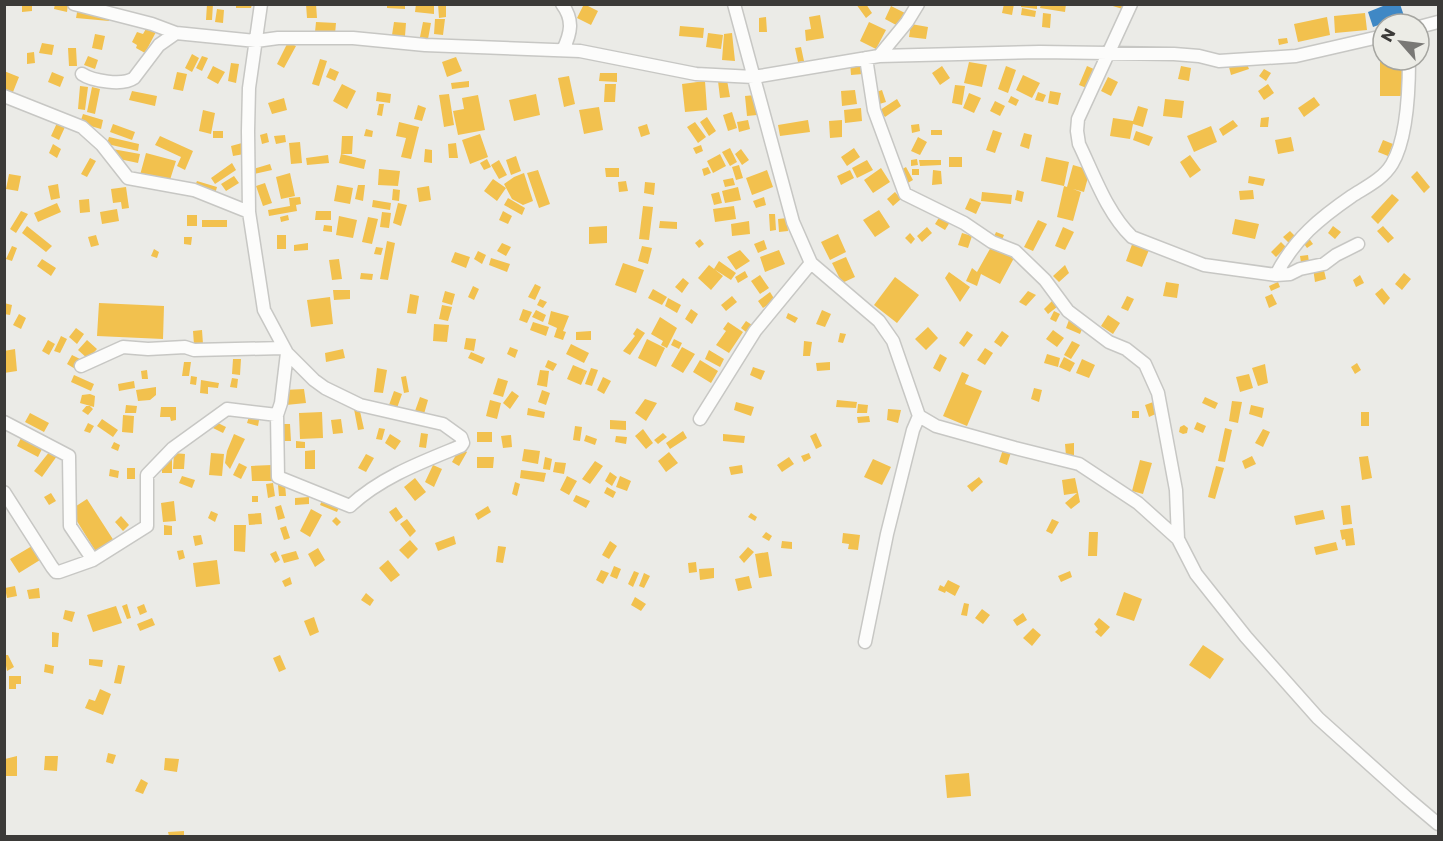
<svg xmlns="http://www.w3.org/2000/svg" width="1443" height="841" viewBox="0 0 1443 841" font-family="Poppins,sans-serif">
<rect width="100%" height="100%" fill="#ebebe7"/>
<path fill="#f2c14e" d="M22,4H32V11L22,12Z
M55,4H68L67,12L54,9Z
M207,4H213L212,20H206Z
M236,4H252L251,8H236Z
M306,4H316L317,18H307Z
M387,4H405V9L387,8Z
M416,4H434V14L415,12Z
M438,4H446V17L439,18Z
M584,4L598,11L591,25L577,18Z
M856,4H866L872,13L866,18Z
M1004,4H1014L1012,15L1002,13Z
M1021,4H1037V9L1021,7Z
M1041,4H1066L1065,12L1040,8Z
M1106,4H1127L1126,10Z
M891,6L905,13L898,26L885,19Z
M78,7L110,11L109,21L76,18Z
M1022,8L1036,11L1035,17L1021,15Z
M217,9L224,10L223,23L215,22Z
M1043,13L1051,14L1050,28L1042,27Z
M1365,13L1367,30L1335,33L1334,16Z
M820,15L824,38L806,41L805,30L811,29L809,17Z
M766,17L767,32H759V18Z
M1327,17L1330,35L1298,42L1294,24Z
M435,19H445L443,35L434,34Z
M316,22L336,23L335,34L315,32Z
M394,22L406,23L405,36L392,35Z
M423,22L431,23L428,39L420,37Z
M869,22L886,30L876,49L860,41Z
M911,24L928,27L926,39L909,37Z
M680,26L704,28L703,38L679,36Z
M147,27L156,32L145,53L136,48L137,45L132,42L137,32L143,34Z
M708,33L723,35L721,49L706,47Z
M732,33L735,61L722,60L724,34Z
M95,34L105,36L102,50L92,48Z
M1287,38L1288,43L1279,45L1278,39Z
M288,42L296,46L284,68L277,64Z
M42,43L54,45L52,55L39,53Z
M801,47L804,61L798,62L795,48Z
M68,48H76L77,66H69Z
M34,52L35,63L27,64V53Z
M192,54L199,58L192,72L185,68Z
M88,56L98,60L95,69L84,65Z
M202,56L208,58L202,71L196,68Z
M456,57L462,71L447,77L442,62Z
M320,59L327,61L319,86L312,84Z
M863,61V74L851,75L850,62Z
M969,62L987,65L982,87L964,83Z
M1246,62L1249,69L1231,75L1229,67Z
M1380,62H1404V96H1380Z
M231,63L239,64L236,83L228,81Z
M213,66L225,72L218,84L207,78Z
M942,66L950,78L940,85L932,73Z
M1006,66L1016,70L1008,93L998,89Z
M1087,66L1096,70L1089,89L1079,85Z
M1181,66L1191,68L1189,81L1178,79Z
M330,68L339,72L335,81L326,77Z
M1264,69L1271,73L1266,81L1259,76Z
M4,71L19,77L13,92L4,89Z
M52,72L64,77L60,87L48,82Z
M177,72L187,74L183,91L173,89Z
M600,73H617V82L599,81Z
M1023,75L1040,83L1032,98L1016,90Z
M569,76L575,104L564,107L558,78Z
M1108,77L1118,82L1111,96L1101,91Z
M727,80L730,97L720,98L718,81Z
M469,81V87L452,89L451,83Z
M705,81L707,110L685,112L682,84Z
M342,84L356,91L347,109L333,101Z
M605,84H616L615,102H604Z
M1268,84L1274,93L1264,100L1258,91Z
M955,85L965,86L962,105L952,103Z
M80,86L88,87L85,110L78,109Z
M92,87L100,89L95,114L87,112Z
M855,90L857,104L842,106L841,91Z
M882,90L886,102L876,105L873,93Z
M132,91L157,96L155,106L129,100Z
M1050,91L1061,93L1058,105L1048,103Z
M377,92L391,94L390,103L376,101Z
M1038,92L1046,95L1043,102L1035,100Z
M969,93L981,98L974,113L963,108Z
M449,94L454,125L444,127L439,95Z
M536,94L540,115L514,121L509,100Z
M478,95L485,130L458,135L453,111L464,109L462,98Z
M755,95L757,115L747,116L745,96Z
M1011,96L1019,100L1016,106L1008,102Z
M1314,97L1320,105L1304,117L1298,108Z
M284,98L287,110L272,114L268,103Z
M897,99L901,106L885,117L880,110Z
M1165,99L1184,101L1182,118L1163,116Z
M995,101L1005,106L1000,116L990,111Z
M379,104H384L382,116L377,115Z
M418,105L426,108L422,121L414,119Z
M1138,106L1148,109L1143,127L1133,124L1130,139L1110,136L1113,118L1133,121Z
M599,107L603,130L584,134L579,110Z
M861,108L862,121L845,123L844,110Z
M203,110L215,113L211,134L199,131Z
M732,112L737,128L728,131L723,115Z
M83,114L103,120L101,129L80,123Z
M707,117L716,131L709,136L700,122Z
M1269,117L1268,127H1260L1261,118Z
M748,120L750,129L739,132L737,122Z
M808,120L810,132L780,136L778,125Z
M842,120V137L830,138L829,121Z
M1233,120L1238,126L1223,136L1219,129Z
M399,122L419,127L411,159L401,157L406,138L396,136Z
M695,122L706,137L698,143L687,127Z
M57,123L65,127L59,140L51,136Z
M113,124L135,132L132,140L110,132Z
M647,124L650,134L641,137L638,127Z
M919,124L920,131L912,133L911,125Z
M1211,126L1217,142L1194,152L1187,136Z
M366,129L373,131L372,137L364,136Z
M931,130H942V135H931Z
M993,130L1002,133L995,153L986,150Z
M213,131H223V138H213Z
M1136,131L1153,137L1149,146L1133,140Z
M267,133L269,142L262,144L260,135Z
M1024,133L1032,135L1029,149L1020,146Z
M480,134L488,157L470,164L462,140Z
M285,135L286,142L276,144L274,136Z
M160,136L193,151L185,170L177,166L181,157L155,145Z
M342,136H353L352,154H341Z
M109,137L139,144L138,151L107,144Z
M918,137L927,142L920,155L911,151Z
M1291,137L1294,151L1278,154L1275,140Z
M1383,140L1393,144L1388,156L1378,152Z
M300,142L302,163L291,164L289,143Z
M242,143L244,154L233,156L231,146Z
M456,143L458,158H449L448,144Z
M53,144L61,149L57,158L49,153Z
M701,145L703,151L696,154L693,148Z
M107,148L140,154L138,163L105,156Z
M730,148L737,162L730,166L722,152Z
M854,148L860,157L847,166L841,157Z
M425,149L432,150V163L424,162Z
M741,149L749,160L742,165L735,154Z
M146,153L176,161L169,183L140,175Z
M341,154L366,160L364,169L339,163Z
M720,154L726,166L713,173L707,161Z
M328,155L329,163L307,165L306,158Z
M1190,155L1201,170L1190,178L1180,162Z
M516,156L521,171L511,175L506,160Z
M949,157H962V167H949Z
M1046,157L1069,162L1064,186L1041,181Z
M90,158L96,161L87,177L81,174Z
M487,159L491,167L484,170L480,163Z
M917,159L918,165L911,166V160Z
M499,160L507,175L499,179L491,165Z
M867,160L873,170L857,178L852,168Z
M919,160H941V165L920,166Z
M232,163L236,170L215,184L211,178Z
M270,164L272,170L254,174L253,169Z
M739,165L743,178L736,180L732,167Z
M1073,165L1090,170L1084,192L1073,189L1081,192L1073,221L1057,217L1064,186L1067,187Z
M708,167L711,173L704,176L702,169Z
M906,167L913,180L906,184L899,171Z
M605,168H619V177H606Z
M881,168L890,182L873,193L864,180Z
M379,169L400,171L398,186L378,185Z
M912,169H919V175H912Z
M538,170L550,204L539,208L527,173Z
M767,170L773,187L752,195L746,178Z
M850,170L854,178L841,185L837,176Z
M933,170L941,171L942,184L932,185Z
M1417,171L1430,187L1424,193L1411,177Z
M290,173L295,196L281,199L276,177Z
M524,173L533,201L523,205L512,199L504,184L514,177Z
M9,174L21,176L18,191L6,189Z
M234,176L239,183L226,191L221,184Z
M1249,176L1265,179L1263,186L1248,183Z
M733,178L735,185L725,187L723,180Z
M493,179L506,188L497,201L484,191Z
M197,181L217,187L215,194L194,188Z
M626,181L628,191L619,192L618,182Z
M645,182L655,183L654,195L644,193Z
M265,183L272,203L263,206L256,186Z
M58,184L60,198L51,200L48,186Z
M337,185L353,188L350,204L334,201Z
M358,185H365L363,201L355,199Z
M429,186L431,200L419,202L417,188Z
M126,187L129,208L122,209L121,202L113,203L111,189Z
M738,187L741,200L725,203L722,191Z
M393,189L400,190L399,201L392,200Z
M1017,190L1024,192L1022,202L1015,200Z
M1253,190L1254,199L1240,200L1239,191Z
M719,192L722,203L714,205L711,194Z
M895,192L901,199L893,206L887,199Z
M982,192L1012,195L1011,204L981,201Z
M1392,194L1399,200L1378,224L1371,217Z
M300,197L301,204L296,205L297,211L269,216L268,210L290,206L289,198Z
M764,197L766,205L756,208L753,201Z
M508,198L525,208L522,215L504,205Z
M970,198L981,203L976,214L965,209Z
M89,199L90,212L80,213L79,200Z
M373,200L391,203L390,210L372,207Z
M57,203L61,212L38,222L34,213Z
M398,203L407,205L401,226L393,223Z
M643,206L653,207L649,240L639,239Z
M734,206L736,219L715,222L713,209Z
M117,209L119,221L102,224L100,212Z
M879,210L890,227L875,237L863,220Z
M21,211L28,214L16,233L10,229Z
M316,211H331V220H315Z
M503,211L512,216L508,224L499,220Z
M382,212L391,213L389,228L380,227Z
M769,214H775L776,230L770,231Z
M187,215H197V226H187Z
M288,215L289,220L281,222L280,217Z
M339,216L357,220L353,238L336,235Z
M940,216L950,222L945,230L935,224Z
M368,217L378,219L372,244L362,242Z
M787,218L788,231L779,232L778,219Z
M1235,219L1259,224L1255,239L1232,234Z
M202,220H227V227H202Z
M1038,220L1047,224L1033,251L1024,247Z
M660,221L677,222V229L659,228Z
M749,221L750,234L732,236L731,224Z
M324,225L332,226V232L323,231Z
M27,226L52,246L46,252L22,233Z
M607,226V243L589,244V227Z
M1333,226L1341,232L1335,239L1328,233Z
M1383,226L1394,238L1388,243L1377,231Z
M927,227L932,233L922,242L917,236Z
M1063,227L1074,232L1065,250L1055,246Z
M1290,231L1296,237L1289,243L1283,237Z
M996,232L1004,235L1001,242L993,239Z
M910,233L915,239L911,244L905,238Z
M962,233L972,236L968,248L958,245Z
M838,234L846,252L830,260L821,242Z
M96,235L99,245L91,247L88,237Z
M277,235H286V249H277Z
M184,237H192L191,245L184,244Z
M1308,237L1313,244L1307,248L1302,241Z
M700,239L704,244L699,248L695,243Z
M1134,239L1151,245L1142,267L1126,261Z
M764,240L767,249L758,253L754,244Z
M387,241L395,243L388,280L380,279Z
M1281,242L1286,247L1276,257L1271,252Z
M308,243V250L294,251V245Z
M502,243L511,247L506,256L497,251Z
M12,246L17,248L12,261L6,259Z
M642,246L652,248L648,264L638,261Z
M376,247L383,248L381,255L374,254Z
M991,247L1014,258L1000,284L981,274L977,286L966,281L972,268L977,272Z
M154,249L159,252L157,258L151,256Z
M740,250L750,261L736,270L727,257Z
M779,250L785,264L765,272L760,257Z
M478,251L486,255L482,264L474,259Z
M455,252L470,257L466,268L451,262Z
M1308,255L1309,262L1301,263L1300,256Z
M846,257L855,277L842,283L832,263Z
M491,258L510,264L507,272L489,265Z
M42,259L56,268L51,276L37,266Z
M339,259L342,279L332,280L329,260Z
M719,261L736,273L731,280L714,269Z
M623,263L644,270L636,293L615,285Z
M709,265L723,276L711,290L698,278Z
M1065,265L1069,273L1059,282L1053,276Z
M1323,266L1326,279L1315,282L1313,268Z
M745,271L748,277L738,283L735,277Z
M949,272L970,287L960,302L945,278Z
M361,273L373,274L372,280L360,279Z
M1404,273L1411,279L1402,290L1395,284Z
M760,275L769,288L760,294L751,281Z
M1360,275L1364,283L1356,287L1353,280Z
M895,277L919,295L897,323L874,305Z
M683,278L689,283L682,293L675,287Z
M1166,282L1179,284L1177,298L1163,296Z
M1278,282L1280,287L1271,291L1269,286Z
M535,284L541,287L535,300L528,297Z
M473,286L479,289L474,300L468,297Z
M1382,288L1390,298L1384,305L1375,294Z
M653,289L667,297L662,305L648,298Z
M333,290H350V299L334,300Z
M445,291L455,294L452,305L442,302Z
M1028,291L1036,295L1026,306L1019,302Z
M770,292L775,300L763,308L758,301Z
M410,294L419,296L416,314L407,313Z
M1272,294L1277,304L1269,308L1265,297Z
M732,296L737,302L726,311L721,305Z
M1127,296L1134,299L1128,311L1121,308Z
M330,297L333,324L311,327L307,300Z
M668,298L681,305L677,313L665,306Z
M540,299L547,302L543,308L537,305Z
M1052,301L1057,307L1048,314L1044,309Z
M4,303L12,305L10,315L4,314Z
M99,303L164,306L163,339L97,336Z
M442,305L452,307L448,321L439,319Z
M523,309L532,312L527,323L519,320Z
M691,309L698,314L692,324L685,319Z
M536,310L546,315L543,322L532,317Z
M822,310L831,314L825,327L816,324Z
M551,311L569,316L563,331L566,332L563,340L554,337L557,328L548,324Z
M1054,311L1060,314L1056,322L1050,319Z
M788,313L798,318L795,323L786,318Z
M19,314L26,318L21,329L13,325Z
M1108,315L1120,323L1113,334L1101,326Z
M660,317L677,328L667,348L661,345L663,341L651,334Z
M1069,320L1083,327L1080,334L1066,328Z
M746,321L752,325L746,332L741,328Z
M533,322L549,327L546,336L530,330Z
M728,322L743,332L729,353L716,345L726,331L723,329Z
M434,324L449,325L447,342L433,341Z
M928,327L938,338L926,350L915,339Z
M76,328L84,334L77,344L69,337Z
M637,328L645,333L630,355L623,351L635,336L633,334Z
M202,330L203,344L194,345L193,331Z
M1053,330L1064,338L1057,347L1046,339Z
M591,331V340H576V332Z
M967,331L973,335L964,347L959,343Z
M1002,331L1009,336L1001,347L994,342Z
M840,333L846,334L843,343L838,342Z
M61,336L67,339L60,353L54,351Z
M466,338L476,339L474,351L464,349Z
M647,339L665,348L656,367L638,358Z
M674,339L682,343L679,349L671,345Z
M48,340L55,344L49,355L42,351Z
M87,340L97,349L88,359L78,350Z
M804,341L812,342L810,356H803Z
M1072,341L1080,345L1071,359L1064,355Z
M571,344L589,353L584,363L566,354Z
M510,347L518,350L515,358L507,354Z
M682,347L695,354L683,373L671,366Z
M985,348L993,353L985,365L977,360Z
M15,349L17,371L4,373V351Z
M343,349L345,358L326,362L325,353Z
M709,350L724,359L720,367L705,359Z
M471,352L485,358L482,364L468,358Z
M940,354L947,358L940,372L933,368Z
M1047,354L1060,358L1058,367L1044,363Z
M72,355L82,360L77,370L67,364Z
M1064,357L1075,363L1070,372L1059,367Z
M233,359H241L240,375L232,374Z
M1082,359L1095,365L1089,378L1076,373Z
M548,360L557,364L553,371L545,367Z
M700,360L718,371L711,383L693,372Z
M184,362H191L189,376H182Z
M830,362V370L817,371L816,363Z
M1357,363L1361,370L1355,374L1351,367Z
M1265,364L1268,383L1258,386L1252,368Z
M573,365L587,371L581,385L567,379Z
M753,367L765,371L761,380L750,375Z
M377,368L387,370L383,393L374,392Z
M591,368L598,370L592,386L585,384Z
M147,370L148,379H142L141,371Z
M540,370L549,371L547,387L537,385Z
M962,372L969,375L965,384L982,391L967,426L943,416Z
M1249,374L1253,388L1240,392L1236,377Z
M74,375L94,384L91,391L71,382Z
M191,376L197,377L196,385L190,384Z
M406,376L409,392L404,393L401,377Z
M603,377L611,381L604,394L597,390Z
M232,378L238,379L237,388L230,387Z
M498,378L508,381L503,397L493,394Z
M201,380L219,383L218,388L208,387V394L200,393Z
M134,381L135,388L119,391L118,384Z
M156,387V395L150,400L138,401L136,390Z
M1034,388L1042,390L1039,402L1031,399Z
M304,389L306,403L286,405L284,390Z
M542,390L550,393L546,405L538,402Z
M394,391L402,394L397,408L389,405Z
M512,391L519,396L510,409L503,403Z
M90,394L95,396L94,407L80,403L82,395Z
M420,397L428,400L424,414L415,411Z
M1205,397L1218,403L1215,409L1202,403Z
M645,399L657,403L646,421L635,413Z
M490,400L501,403L497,419L486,416Z
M837,400L857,402L856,408L836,407Z
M1156,401L1160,412L1149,417L1145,405Z
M1232,401L1242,402L1238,423L1229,421Z
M736,402L754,407L751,416L734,410Z
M88,404L93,409L88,415L82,411Z
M858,404L868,405L867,413H857Z
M126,405L137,406L136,413H125Z
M1251,405L1264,408L1262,418L1249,414Z
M161,407H176V420L171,421L170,417H160Z
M359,407L364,429L358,430L354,409Z
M528,408L545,412L544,418L527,415Z
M888,409L901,410L898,423L887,420Z
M1132,411H1139V418H1132Z
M322,412L323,438L300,439L299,413Z
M1361,412H1369V426H1361Z
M30,413L49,423L44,432L25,422Z
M250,413L260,415L258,426L247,423Z
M123,415L134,416L133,433L122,432Z
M869,416L870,422L858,423L857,417Z
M102,419L118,430L113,437L97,426Z
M341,419L343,433L333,434L331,420Z
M610,420L626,421V430L610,429Z
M216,422L226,427L223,433L213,428Z
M1197,422L1206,426L1203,433L1194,429Z
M88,423L94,426L90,433L84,431Z
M280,424H290L291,441H281Z
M1184,425L1188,428L1187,433L1183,434L1179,432L1180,427Z
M575,426L582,427L580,441L573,440Z
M379,428L385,429L382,440L376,439Z
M1225,428L1232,430L1225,462L1218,461Z
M643,429L653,443L646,449L635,436Z
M1263,429L1270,432L1263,447L1255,443Z
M683,431L687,438L670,449L666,443Z
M477,432H492V442H477Z
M421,433L428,434L426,448L419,447Z
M663,433L667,437L658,444L654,440Z
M816,433L822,446L816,449L810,436Z
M23,434L44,445L38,457L17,446Z
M234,434L245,439L230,469L225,463L227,451Z
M390,434L401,441L395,450L385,443Z
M723,434L745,436L744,443L723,441Z
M511,435L512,447L503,448L501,436Z
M586,435L597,439L595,445L584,441Z
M616,436L627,437L626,444L615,442Z
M296,441L305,442V448H296Z
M114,442L120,445L118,451L111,448Z
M1074,443V455L1066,456L1065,444Z
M1004,446L1012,449L1007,465L999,462Z
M460,448L467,452L459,466L452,462Z
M524,449L540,451L538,464L522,461Z
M315,450V469H305V451Z
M50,451L57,456L42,477L34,471Z
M669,452L678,463L666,472L658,461Z
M174,453L185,454L184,469H173Z
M211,453L224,454L222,476L209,475Z
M809,453L811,458L804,462L801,456Z
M366,454L374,458L366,472L358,468Z
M162,456H172V473H162Z
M1252,456L1256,464L1245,469L1242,461Z
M1368,456L1372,478L1362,480L1359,457Z
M477,457H494L493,468H477Z
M545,457L552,459L550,470L543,469Z
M789,457L794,464L782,472L777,465Z
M873,459L891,467L882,485L864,477Z
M1140,460L1152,463L1143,494L1132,491Z
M595,461L603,466L590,484L582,479Z
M555,462L566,463L564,474L553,472Z
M239,463L247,467L241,479L233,475Z
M272,465V481H252L251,466Z
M433,465L442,469L434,487L425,482Z
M742,465L743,473L731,475L729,467Z
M1216,466L1224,468L1215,499L1208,497Z
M127,468H135V479H127Z
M110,469L119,471L118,478L109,476Z
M521,470L546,473L544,482L520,478Z
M610,472L617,477L612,486L605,481Z
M182,476L195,480L192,488L179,483Z
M567,476L577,481L569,495L560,490Z
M620,476L631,481L627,491L616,487Z
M979,477L983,482L972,492L967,486Z
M415,478L426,492L415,501L404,487Z
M1075,478L1080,502L1071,509L1065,503L1077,493L1064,495L1062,480Z
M515,482L520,484L517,496L512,494Z
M273,483L275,496L268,498L266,484Z
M285,484L286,496H279L278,485Z
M607,487L616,492L613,498L604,493Z
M51,493L56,501L49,505L44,497Z
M576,495L590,501L586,508L573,501Z
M252,496H258V502H252Z
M324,496L341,503L337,512L320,505Z
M309,497V504L295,505V498Z
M87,499L116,544L98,555L70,510Z
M174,501L176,521L163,522L161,503Z
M281,505L285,518L278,520L275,507Z
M1350,505L1352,524L1343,525L1341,506Z
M488,506L491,512L478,520L475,514Z
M396,507L403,517L396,522L389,512Z
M311,509L322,515L310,537L300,531Z
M1323,510L1325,519L1296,525L1294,516Z
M211,511L218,514L215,522L208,518Z
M261,513L262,524L249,525L248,514Z
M751,513L757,517L755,521L748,517Z
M121,516L129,525L123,531L115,522Z
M336,517L341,522L337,526L332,521Z
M407,519L416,531L410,537L400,524Z
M1052,519L1059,522L1052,534L1046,531Z
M164,525L172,526V535H164Z
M234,525H246L245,552L234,551Z
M286,526L290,538L284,540L280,528Z
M1353,528L1355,545L1346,546L1345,539L1342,540L1340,530Z
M766,532L772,536L769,541L762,537Z
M1089,532H1098L1097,556H1088Z
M843,533L860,535L858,550L848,549L849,544L842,543Z
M201,535L203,544L195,546L193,536Z
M454,536L456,544L438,551L435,543Z
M410,540L418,549L408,559L399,550Z
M610,541L617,546L609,559L602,555Z
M782,541L792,542V549L781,548Z
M1336,542L1338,550L1316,555L1314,547Z
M32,546L40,560L19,573L10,559Z
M498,546L506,547L503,563L496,562Z
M748,547L754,552L744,563L739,557Z
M318,548L325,560L315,567L308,554Z
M183,550L185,558L179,560L177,551Z
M276,551L280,560L275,563L270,554Z
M296,551L299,559L284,563L281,555Z
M768,552L772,576L759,578L755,554Z
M217,560L220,584L196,587L193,563Z
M388,560L400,575L391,582L379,568Z
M696,562L697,572L689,573L688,563Z
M614,566L621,569L617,579L610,576Z
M714,568V578L700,580L699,569Z
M601,570L609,573L603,584L596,580Z
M634,571L639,573L633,587L628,584Z
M1070,571L1072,577L1061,582L1058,576Z
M644,573L650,576L644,588L639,586Z
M749,576L752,588L738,591L735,579Z
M290,577L292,584L285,587L282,581Z
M948,580L960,586L955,596L946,591L945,593L938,590L940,585L944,587Z
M15,586L17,596L7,598L5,588Z
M39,588L40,598L29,599L27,590Z
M1124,592L1142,599L1134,621L1116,615Z
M366,593L374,600L370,606L361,600Z
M635,597L646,604L641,611L631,605Z
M964,603L969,604L967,616L961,615Z
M127,604L131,618L127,619L122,606Z
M144,604L147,612L140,615L137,607Z
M116,606L122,623L93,632L87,615Z
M982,609L990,615L983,624L975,618Z
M65,610L75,612L72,622L63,619Z
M1023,613L1027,620L1017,626L1013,620Z
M314,617L319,632L310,636L304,621Z
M152,618L155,625L140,631L137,624Z
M1099,618L1110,627L1101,637L1095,632L1098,629L1094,624Z
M1033,628L1041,635L1032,646L1023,638Z
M52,632L59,633L58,647H52Z
M1203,645L1224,659L1210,679L1189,665Z
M4,655H8L14,667L7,671Z
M280,655L286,669L279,672L273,658Z
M89,659L103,660L102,667L89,665Z
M45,664L54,666L53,674L44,672Z
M118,665L125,666L121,684L114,683Z
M9,676H21V684H16V689H9Z
M100,689L111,694L103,715L85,708L89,699L95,701Z
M108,753L116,755L113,764L106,762Z
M17,756V776H5V759Z
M45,756H58L57,771L44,770Z
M165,758L179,759L177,772L164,770Z
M969,773L971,796L947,798L945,775Z
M141,779L148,783L143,794L135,791Z
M184,831V836H169L168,832Z"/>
<path fill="#3f88c5" d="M1388,4H1400L1404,16L1373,27L1368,12Z"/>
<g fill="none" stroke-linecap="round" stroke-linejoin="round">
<defs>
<path id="minor" d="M74,4L152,24L176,33
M261,4L249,88L248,131L249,212L264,310L287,353L314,380L325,388L360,405L443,424L461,437L463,443L461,446C422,462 381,477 350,506L278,477L277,415L281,403L287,353
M562,4C574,20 571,33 563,50
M734,4L793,222L811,263L879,321L893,341L919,416L936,426L1015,448L1079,464L1138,503L1178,539L1196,574L1246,637L1318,718L1406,797L1438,824
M1131,4L1078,119L1077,131L1079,144C1094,175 1107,213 1132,237L1204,265L1276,275L1290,274L1300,269L1324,264L1336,255L1358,244
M1419,27L1438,22
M879,56L1040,52L1174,54L1199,56L1219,61L1296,56L1383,36
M866,58L874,110L905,194L964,223L992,242L1015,251L1045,280L1068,311L1109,342L1126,349L1145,364L1158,393L1176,490L1178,539
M82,74C92,81 123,86 134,78L159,45L176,33L256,41L278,38H353L425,45L580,51L696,74L754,77L879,56L907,22L918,4
M4,96L82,127L102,145L128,178L194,190L249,212
M1276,275C1294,239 1320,218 1352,196C1366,187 1383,179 1392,164C1407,139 1409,89 1409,60
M81,366L123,347L148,349L185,347L194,350L284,348
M700,419L755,331L811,263
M4,422L69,456L70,526L93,560
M4,492L52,567L56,572H59L93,560L147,526V475L173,448L227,409L277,415
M865,642L887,534L913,430L919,416"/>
</defs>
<use href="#minor" stroke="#c7c7c4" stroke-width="15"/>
<use href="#minor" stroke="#fcfcfb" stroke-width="12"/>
</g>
<rect width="1443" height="841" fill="none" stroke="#3b3a38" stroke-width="12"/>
<g transform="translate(1401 42) rotate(298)"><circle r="28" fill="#ecece6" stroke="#a5a5a0" stroke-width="1.5"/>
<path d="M0-4.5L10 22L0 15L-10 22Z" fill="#797875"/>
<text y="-9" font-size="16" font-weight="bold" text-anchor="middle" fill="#3b3a38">N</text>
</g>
</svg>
